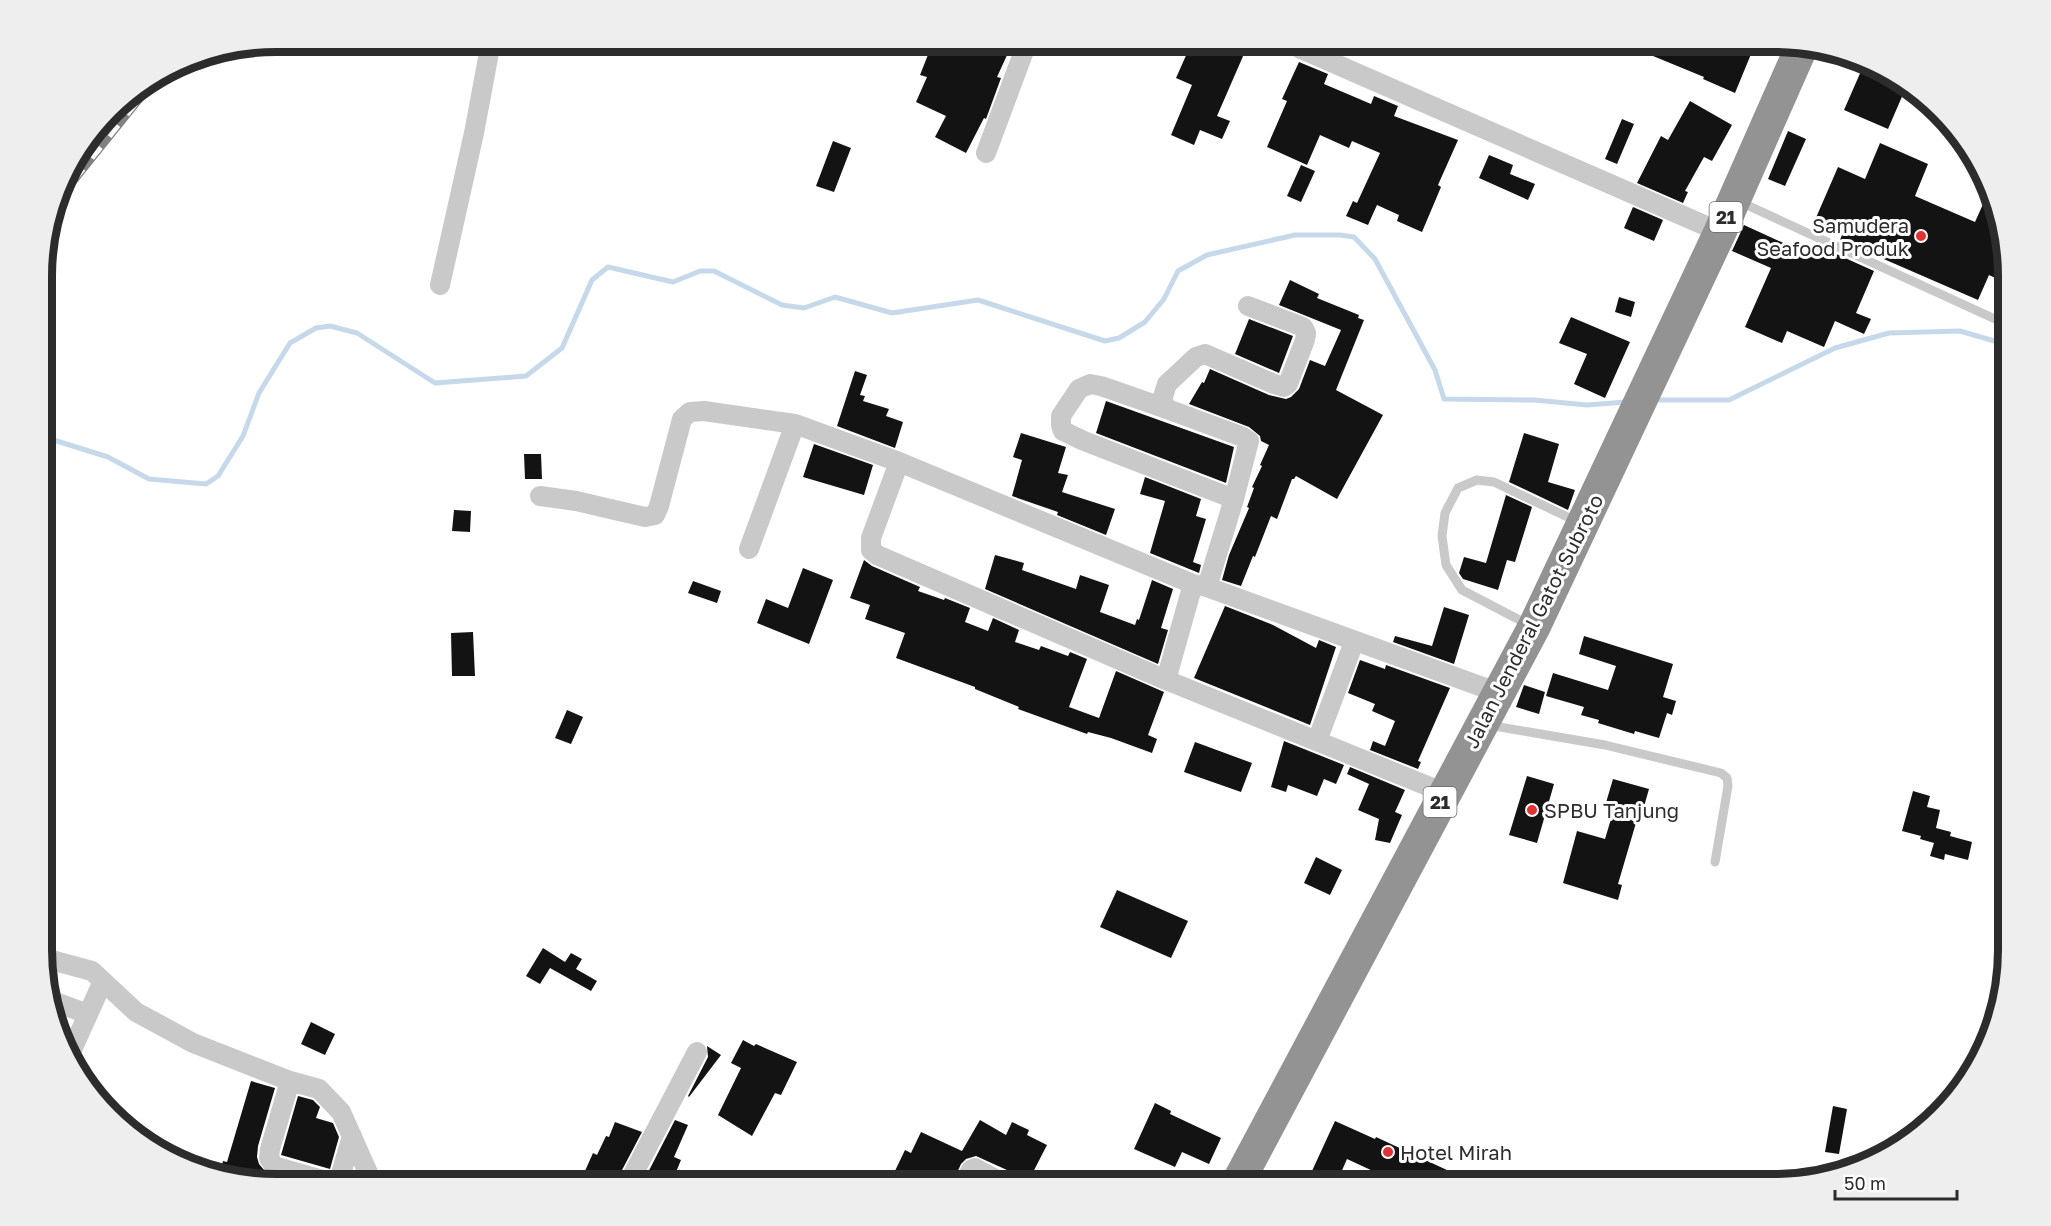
<svg xmlns="http://www.w3.org/2000/svg" width="2051" height="1226" viewBox="0 0 2051 1226" font-family="'Golos Text',sans-serif">
<rect width="100%" height="100%" fill="#fff"/>
<g fill="none" stroke-linecap="round" stroke-linejoin="round">
<path stroke="#c6d9ea" stroke-width="5" d="M1654,400H1729L1835,348L1889,333L1960,331L2008,345
M44,437L108,457L149,479L206,484L218,476L243,436L259,393L290,343L316,328L330,326L357,333L435,383L526,376L562,348L592,280L608,267L673,282L700,271H714L782,305L804,308L835,297L892,313L978,300L1105,341L1119,338L1145,322L1164,299L1178,271L1207,255L1295,235H1340L1354,237L1375,259L1435,370L1444,399L1534,400L1587,405L1626,402"/>
</g>
<path fill="#131313" d="M933,42H981L1008,53L997,77L1001,78L986,119L984,118L966,153L935,137L946,116L916,102L927,77L920,75Z
M1192,42H1217L1244,54L1217,116L1230,121L1222,139L1200,130L1194,145L1171,135L1192,85L1176,78Z
M1619,42H1756L1735,93L1703,79L1704,77Z
M1299,62L1328,74L1324,84L1371,104L1374,96L1398,106L1394,116L1458,140L1438,185L1441,187L1422,232L1397,221L1399,215L1377,205L1368,225L1346,216L1353,201L1357,203L1380,153L1352,141L1349,148L1320,135L1307,165L1267,147L1287,101L1282,99Z
M1865,62L1892,74L1907,85L1888,129L1844,110Z
M1690,101L1732,125L1712,161L1704,157L1685,191L1688,192L1683,203L1637,183L1661,136L1668,140Z
M1622,119L1634,124L1617,164L1605,159Z
M1788,131L1806,139L1785,186L1768,179Z
M833,141L851,148L834,192L816,186Z
M1880,143L1928,164L1915,196L1975,222L1988,193L2008,261V284L1989,275L1978,300L1840,240L1843,232L1815,220L1838,167L1865,179Z
M1489,155L1513,165L1510,174L1535,184L1528,200L1479,178Z
M1301,165L1315,171L1301,202L1287,196Z
M1633,207L1663,220L1654,241L1624,228Z
M1744,225L1814,257L1816,253L1831,259L1834,253L1874,271L1856,313L1871,319L1864,334L1835,321L1824,347L1787,331L1782,343L1745,327L1771,268L1732,251Z
M1290,280L1319,294L1317,298L1359,315L1358,318L1364,320L1336,390L1383,415L1337,499L1296,476L1294,479H1292L1277,519L1271,516L1255,557L1253,556L1241,586L1222,580L1229,555L1249,508L1247,507L1254,488L1252,487L1262,466L1260,465L1269,445L1261,441L1260,436L1249,427L1189,404L1202,382L1204,383L1210,369L1269,395L1286,399L1291,397L1299,389L1310,360L1325,366L1341,330L1279,305Z
M1619,297L1635,302L1631,317L1615,312Z
M1571,317L1630,342L1605,398L1574,384L1587,354L1559,343Z
M1249,319L1293,336L1279,373L1235,354Z
M855,371L867,375L860,395L865,396L863,401L889,409L886,416L903,422L895,448L837,426Z
M1106,401L1234,447L1226,483L1096,433Z
M1021,433L1066,447L1058,473L1068,475L1062,492L1115,509L1106,535L1057,515L1058,512L1012,496L1022,460L1013,457Z
M1524,433L1559,444L1548,482L1575,490L1568,510L1509,482Z
M814,444L873,465L864,495L803,477Z
M524,454H541L542,479H525Z
M1145,477L1201,499L1196,516L1206,519L1193,562L1201,565L1199,573L1150,553L1165,501L1140,494Z
M1506,495L1532,507L1515,562L1507,560L1498,590L1463,579L1459,573L1464,557L1486,563Z
M454,510L471,511L470,532L452,531Z
M995,555L1024,563L1022,570L1076,589L1080,575L1109,585L1100,612L1135,625L1137,619L1139,620L1152,580L1173,589L1161,628L1168,630L1158,664L985,589Z
M864,560L872,566L920,587L918,591L944,600L945,598L970,608L965,622L988,631L993,618L1019,630L1015,642L1039,650L1041,646L1068,656L1070,652L1087,659L1069,707L1099,718L1116,671L1164,692L1148,735L1157,739L1152,753L1111,738L1088,732L1087,734L1018,709L1019,707L975,689V687L896,658L905,633L865,619L870,605L850,598Z
M803,568L833,580L809,644L757,623L766,599L788,608Z
M693,581L721,591L717,603L688,593Z
M1225,606L1273,625L1316,648L1319,640L1336,647L1310,725L1194,678Z
M1444,607L1469,615L1454,664L1393,642L1395,636L1432,646Z
M473,632L475,676H452L451,633Z
M1584,636L1673,664L1663,697L1676,701L1672,715L1667,713L1659,738L1635,731L1634,734L1598,723L1599,720L1581,715L1584,707L1546,696L1553,673L1608,690L1616,666L1579,654Z
M1360,660L1385,669L1386,665L1450,688L1418,761L1421,762L1418,769L1370,750L1373,741L1385,746L1395,721L1372,711L1375,704L1348,693Z
M1524,685L1545,692L1539,714L1516,707Z
M567,710L583,717L571,744L555,738Z
M1284,741L1344,765L1336,784L1324,779L1317,796L1288,785L1286,792L1271,787Z
M1195,742L1252,763L1241,792L1184,772Z
M1350,767L1405,790L1395,812L1402,815L1390,843L1375,840L1379,819L1358,810L1369,784L1347,774Z
M1527,776L1554,784L1537,843L1509,835Z
M1613,779L1649,789L1641,817L1638,816L1618,884L1622,885L1618,900L1563,883L1577,831L1605,839L1614,809L1605,806Z
M1913,791L1930,796L1927,807L1940,810L1936,828L1951,832L1950,836L1972,842L1968,860L1945,854L1944,860L1930,856L1934,843L1920,839L1921,836L1902,831Z
M1316,857L1342,870L1330,895L1304,883Z
M1117,890L1188,921L1171,958L1100,927Z
M543,948L565,962L571,953L582,959L576,969L597,981L591,991L550,968L540,984L526,976Z
M311,1022L335,1034L325,1055L301,1044Z
M743,1040L754,1046L756,1044L797,1062L781,1095L775,1093L752,1136L718,1115L741,1068L731,1063Z
M707,1046L721,1055L689,1097L688,1096L708,1057Z
M251,1081L275,1088L258,1146L257,1157L259,1164L270,1177L293,1184H276L219,1176L223,1161L227,1162Z
M298,1096L313,1100L320,1107L316,1118L333,1123L339,1137L330,1169L281,1155Z
M1155,1103L1171,1111L1170,1114L1221,1138L1209,1164L1182,1152L1175,1167L1134,1149Z
M1833,1106L1847,1109L1839,1154L1825,1152Z
M675,1120L688,1125L674,1157L681,1160L671,1184H642Z
M980,1120L1006,1135L1012,1122L1029,1130L1027,1135L1047,1145L1029,1180L976,1156L966,1159L961,1164L952,1184H917L894,1173L905,1150L911,1153L921,1132L962,1151Z
M1335,1121L1375,1139L1376,1137L1477,1184H1401L1347,1159L1336,1184H1306Z
M615,1122L642,1132L621,1172L618,1170L612,1183L585,1171L593,1153L597,1155L606,1136L609,1137Z"/>
<g fill="none" stroke-linecap="round" stroke-linejoin="round">
<path stroke="#c9c9c9" stroke-width="9" d="M1738,201L2008,325
M1529,625L1462,590L1446,565L1442,536L1445,513L1458,488L1477,480L1494,482L1578,522
M1488,725L1605,745L1721,773L1727,778L1728,786L1715,862"/>
<path stroke="#c9c9c9" stroke-width="20" d="M1301,42L1299,48L1720,232
M986,153L1024,51L1025,42
M440,285L474,133L491,42
M1167,409L1101,386L1090,384L1079,389L1061,416V425L1063,431L1084,441L1234,499
M899,462L871,538V550L877,555L1166,680L1445,793
M540,496L576,501L645,517L655,515L659,506L682,419L690,412L704,411L795,424L899,462L1193,584L1207,587L1499,693
M749,549L795,424
M1207,587L1234,499L1249,441L1243,437L1167,409L1162,400L1167,384L1196,357L1205,354L1274,384L1284,387L1288,384L1305,340L1306,333L1303,327L1248,306
M1166,680L1193,584
M1317,741L1354,642
M44,958L92,971L136,1012L193,1043L290,1081L319,1089L341,1112L373,1184
M52,1001L88,1014
M71,1052L103,981
M290,1081L270,1149L269,1158L274,1166L337,1184
M338,1184L352,1136
M628,1184L697,1052
M964,1184L971,1170L975,1168L1005,1184"/>
<path stroke="#939393" stroke-width="33" d="M1237,1184L1534,627L1720,232L1802,46"/>
<defs>
<path id="rail" d="M57,202L156,79"/>
</defs>
<use href="#rail" stroke="#818181" stroke-width="7"/>
<use href="#rail" stroke="#fff" stroke-width="4.5" stroke-dasharray="14" stroke-linecap="butt"/>
</g>
<g fill="#e13331" stroke="#fff" stroke-width="2">
<circle cx="1921" cy="236" r="6"/>
<circle cx="1532" cy="810" r="6"/>
<circle cx="1388" cy="1152" r="6"/>
</g>
<g text-anchor="middle" dominant-baseline="central" stroke-width="6" stroke-linejoin="round" paint-order="stroke">
<g fill="#fff" stroke="#6b6b6b" stroke-width="1.5">
<rect x="1709.5" y="202" width="33" height="30" rx="4.5"/>
<rect x="1423.5" y="787" width="33" height="30" rx="4.5"/>
</g>
<g font-size="18" font-weight="bold" fill="#2c2c2c">
<text x="1726" y="217">21</text>
<text x="1440" y="802">21</text>
</g>
<g font-size="20" fill="#2c2c2c" stroke="#fff" text-anchor="start">
<text x="1909" y="225" text-anchor="end">Samudera<tspan x="1909" dy="23">Seafood Produk</tspan></text>
<text x="1544" y="810">SPBU Tanjung</text>
<text x="1400" y="1152">Hotel Mirah</text>
</g>
<g font-size="20" fill="#2c2c2c" stroke="#fff">
<text transform="translate(1533 621) rotate(-63)">Jalan Jenderal Gatot Subroto</text>
</g>
</g>
<path d="M0 0H2051V1226H0ZM276 52H1774A224 224 0 0 1 1998 276V950A224 224 0 0 1 1774 1174H276A224 224 0 0 1 52 950V276A224 224 0 0 1 276 52Z" fill="#eee" fill-rule="evenodd"/>
<path fill="none" stroke="#2c2c2c" stroke-width="8" d="M276 52H1774A224 224 0 0 1 1998 276V950A224 224 0 0 1 1774 1174H276A224 224 0 0 1 52 950V276A224 224 0 0 1 276 52Z"/>
<path d="M1835 1190v9h122v-9" fill="none" stroke="#2c2c2c" stroke-width="3"/>
<text x="1844" y="1190" font-size="18" fill="#2c2c2c" stroke="#ffffff" stroke-width="4.5" paint-order="stroke">50 m</text>
</svg>
